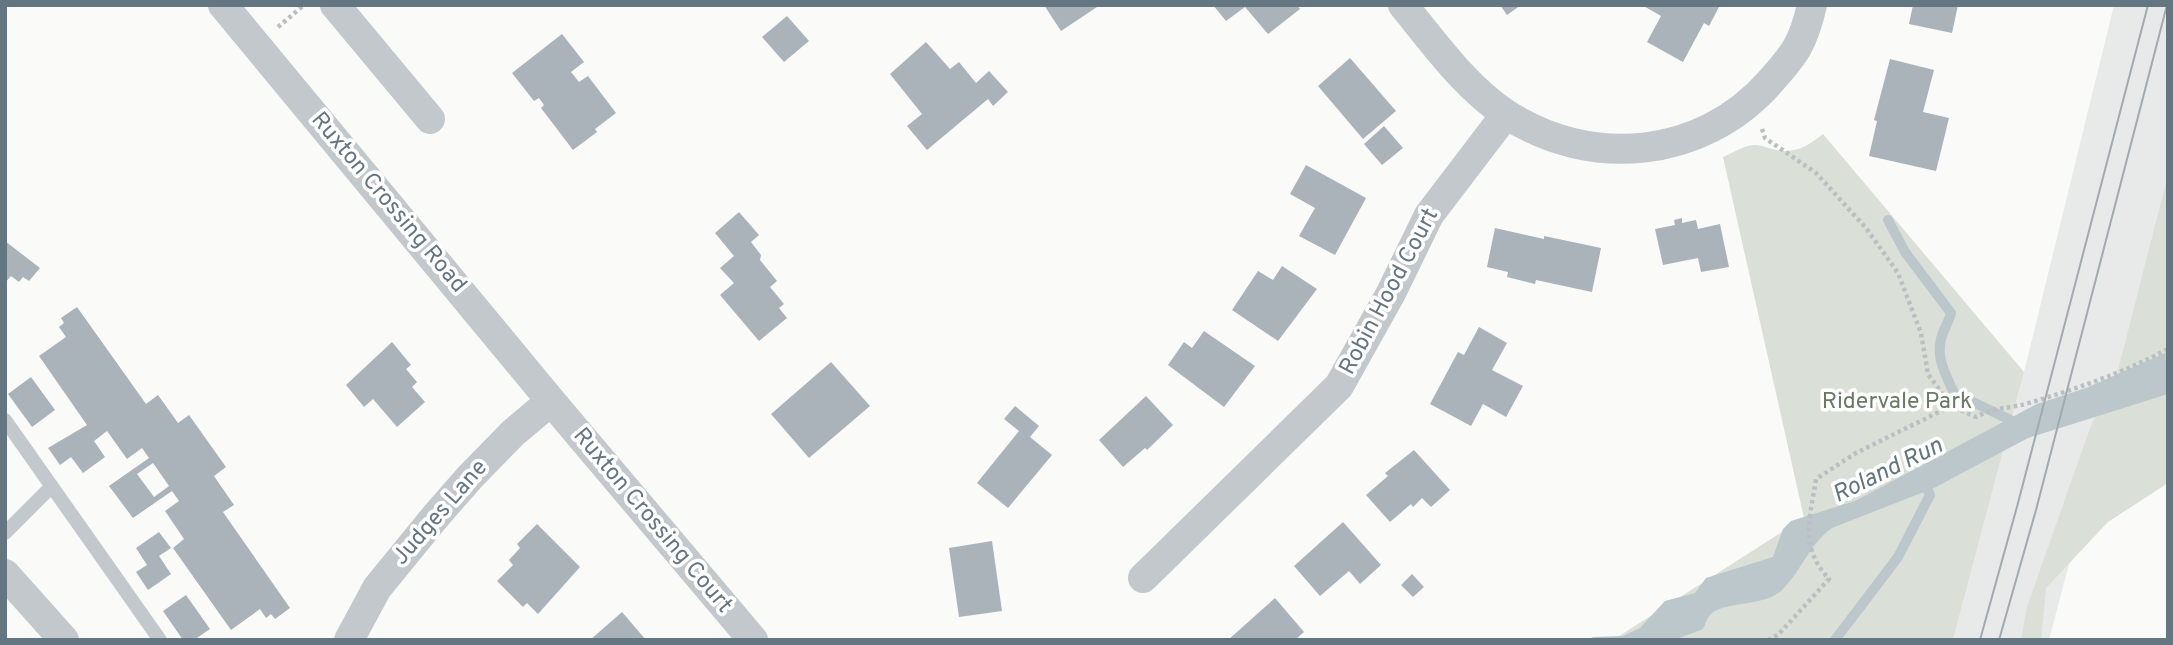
<svg xmlns="http://www.w3.org/2000/svg" width="2173" height="645" viewBox="0 0 2173 645" font-family="Overpass,sans-serif">
<rect width="100%" height="100%" fill="#fafaf8"/>
<path fill="#e8e9e9" d="M2114,5H2168V174L2074,545L2049,640H1953L2024,372Z"/>
<path fill="#dadfd7" d="M1823,134L2024,372L1953,640H1613L1804,518L1723,157C1733,153 1744,145 1755,145C1762,145 1770,149 1777,150C1796,154 1809,145 1823,134Z
M2168,174V483L2108,522L2046,588L2041,640H2021L2027,607L2089,431L2095,417L2107,413Z"/>
<path fill="#bbc7cb" d="M2168,352V394L2028,438L1934,488L1832,528C1809,544 1801,572 1781,591C1763,607 1723,601 1710,615C1707,618 1705,625 1703,629L1674,640H1587L1593,637L1623,636L1640,628L1665,601L1695,593L1706,578L1773,557L1783,529L1791,521L1855,501L2037,404L2086,388Z"/>
<g fill="none" stroke-linecap="round" stroke-linejoin="round">
<path stroke="#bbc7cb" stroke-width="10" d="M1888,220L1905,252L1951,313C1949,322 1943,330 1941,339C1936,359 1946,375 1954,393L2021,425
M1835,640L1898,557L1930,495L1923,481"/>
</g>
<path fill="#aab3b9" fill-rule="evenodd" d="M1044,5H1100L1061,31Z
M1213,5H1297L1300,9L1268,34L1245,7L1226,21Z
M1500,5H1521L1507,15Z
M1642,5H1720L1709,26L1704,23L1683,62L1647,42L1661,16Z
M1913,5H1958L1952,33L1909,24Z
M787,16L809,41L784,62L762,37Z
M562,34L584,62L571,72L579,82L588,76L616,113L595,129L597,132L573,150L541,108L544,105L539,98L534,101L512,73Z
M926,42L950,69L959,62L976,83L989,71L1008,92L993,106L988,99L927,150L907,126L922,114L890,74Z
M1350,58L1396,111L1363,139L1318,86Z
M1890,59L1934,70L1923,112L1949,118L1936,171L1869,156L1877,121L1874,120Z
M1384,126L1403,148L1382,165L1364,144Z
M1306,165L1366,198L1335,255L1299,236L1315,208L1290,194Z
M739,212L759,235L751,242L761,255L760,260L777,281L770,287L784,304L779,308L787,318L759,341L720,295L734,283L720,268L734,256L715,233Z
M1682,218V223L1696,220L1698,229L1720,224L1729,267L1701,272L1698,258L1663,265L1655,229L1675,225L1674,220Z
M1495,228L1544,239V236L1601,248L1592,292L1536,280L1535,284L1507,277L1508,272L1487,267Z
M5,241L40,268L29,281L23,277L19,282L11,276L5,283Z
M1282,266L1317,289L1278,341L1232,310L1258,271L1273,280Z
M77,307L146,404L158,395L178,423L189,415L226,467L214,476L234,505L223,512L290,608L275,619L271,614L266,618L260,609L231,630L173,548L184,539L165,511L179,501L172,491L133,518L109,486L149,458L142,448L127,459L107,431L94,441L105,457L83,473L71,457L60,465L48,448L87,425L39,356L66,337L59,327L64,323L61,318ZM153,463L169,486L154,497L137,474Z
M1479,327L1507,343L1492,370L1523,386L1506,417L1483,404L1471,426L1430,404L1458,352L1464,355Z
M1204,331L1255,366L1224,407L1168,365L1184,342L1192,348Z
M392,342L411,365L406,369L417,382L412,387L425,402L397,427L373,399L364,407L346,385Z
M831,362L870,406L809,458L771,414Z
M31,377L55,410L32,427L8,394Z
M1146,396L1173,425L1147,450L1145,448L1123,467L1099,440Z
M1015,406L1039,426L1030,437L1052,455L1008,508L977,483L1019,431L1004,419Z
M1414,450L1450,490L1431,507L1422,498L1413,507L1411,504L1390,522L1366,495L1388,476L1385,473Z
M1343,522L1381,565L1360,584L1349,571L1320,596L1294,566Z
M537,524L580,567L538,614L527,603L523,607L497,581L513,565L509,560L520,548L517,544Z
M159,532L171,548L159,556L171,574L148,590L136,572L147,565L136,548Z
M992,541L1002,611L959,617L949,548Z
M1412,574L1424,587L1413,597L1401,585Z
M186,595L210,629L194,640H183L163,611Z
M1275,598L1304,632L1295,640H1228Z
M622,612L646,640H590Z"/>
<g fill="none" stroke-linecap="round" stroke-linejoin="round">
<path stroke="#bbbfc2" stroke-width="4.5" stroke-dasharray="3.5 3.5" stroke-linecap="butt" d="M278,27L304,5
M1762,129L1765,138L1816,173L1866,228L1898,273L1921,333L1928,374L1951,406L1976,417C1996,406 2011,409 2032,402C2079,388 2125,372 2168,349
M1768,640L1778,635L1829,579C1799,547 1810,518 1816,479L1856,453L1951,406"/>
<path stroke="#c3c8cc" stroke-width="14" d="M5,420L160,640
M5,533L51,487"/>
<path stroke="#c3c8cc" stroke-width="30" d="M223,5L551,401L753,640
M335,5L430,119
M1403,5C1434,43 1465,87 1506,114C1591,169 1701,159 1769,83C1795,54 1803,44 1812,5
M5,574L64,640
M1143,578L1339,386L1391,293L1429,215L1506,114
M349,640L377,588L435,517L470,477L513,433L551,401"/>
<path stroke="#a2aab0" stroke-width="2" d="M1980,640L2018,503L2148,5
M1999,640L2036,510L2167,5"/>
</g>
<g text-anchor="middle" dominant-baseline="central" stroke-width="7" stroke-linejoin="round" paint-order="stroke">
<g font-size="23" fill="#657683" stroke="#fff">
<text transform="translate(388 203) rotate(50)">Ruxton Crossing Road</text>
<text transform="translate(1390 292) rotate(-62)">Robin Hood Court</text>
<text transform="translate(441 513) rotate(-49)">Judges Lane</text>
<text transform="translate(652 521) rotate(50)">Ruxton Crossing Court</text>
</g>
<g font-size="23" fill="#687a64" stroke="#fff">
<text x="1897" y="402">Ridervale Park</text>
</g>
<g font-size="24" font-style="italic" fill="#60757c" stroke="#fff">
<text transform="translate(1888 471) rotate(-26)">Roland Run</text>
</g>
</g>
<rect width="2173" height="645" fill="none" stroke="#657683" stroke-width="14"/>
</svg>
